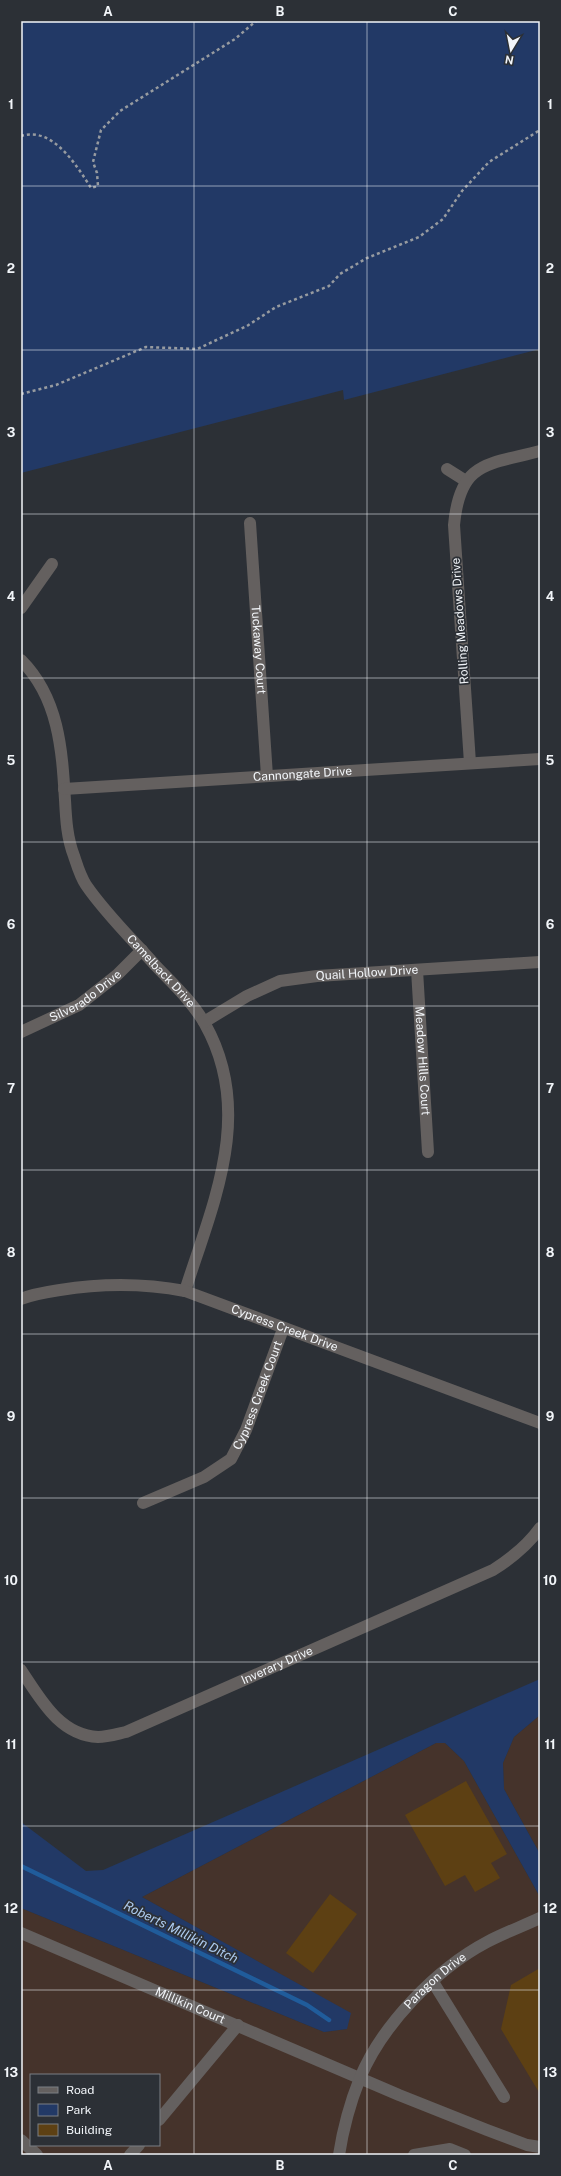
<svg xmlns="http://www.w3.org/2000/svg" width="561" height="2176" viewBox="0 0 561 2176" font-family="'Public Sans',sans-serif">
<rect width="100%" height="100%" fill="#2c3036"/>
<path fill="#45332b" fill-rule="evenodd" d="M540,1715V1854L504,1789L503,1763L514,1737Z
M436,1743H445L464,1761L540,1897V2155H21V1908L324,2032L346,2029L350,2013L142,1897ZM31,2075H159V2145H31Z"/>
<path fill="#223966" d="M21,21H540V349L344,400L343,390L21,473Z
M540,1679V1715L514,1737L503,1763L504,1789L540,1854V1897L464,1761L445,1743H436L142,1897L351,2013L347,2029L324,2032L21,1908V1822L86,1871L103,1870Z"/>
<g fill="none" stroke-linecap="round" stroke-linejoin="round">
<path stroke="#205c9b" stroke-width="4.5" d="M21,1866L307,2005L329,2020"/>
</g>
<path fill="#5d4013" d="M466,1781L507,1854L491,1863L500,1878L475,1892L465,1875L445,1886L405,1815Z
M330,1894L357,1914L313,1973L286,1953Z
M540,1968V2094L501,2029L511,1985Z"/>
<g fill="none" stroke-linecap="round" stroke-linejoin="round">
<path stroke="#979ba0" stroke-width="2.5" stroke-dasharray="3 3" stroke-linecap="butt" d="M21,136C53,126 77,166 91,188L98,186L97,173L93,162L101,130L120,111L235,39L256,21
M21,394L56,385L146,347L197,349L247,326L276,307L329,286L340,274L367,258L419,237L443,219L462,191L489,162L540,130"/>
<g stroke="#64605f" stroke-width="12">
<path d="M447,469L466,481"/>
<path id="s1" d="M250,523L267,776"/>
<path d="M21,608L52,564"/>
<path id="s2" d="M21,660C59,698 62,750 65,800C66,819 67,838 74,856C77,865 80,876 86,885C105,913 132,939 155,965C172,983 192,1001 205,1024C255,1113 213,1203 185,1291"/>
<path d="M470,763L454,525C460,461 487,465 540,451"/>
<path id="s3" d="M64,789L540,759"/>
<path id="s4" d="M417,970L428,1152"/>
<path id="s5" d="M204,1022L247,996L280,981L317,976L540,962"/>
<path id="s6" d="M21,1032L79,1005L117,975L142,950"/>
<path id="s7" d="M21,1299C33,1294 47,1292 60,1290C103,1283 143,1283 185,1291L540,1423"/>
<path id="s8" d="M143,1503L204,1477L231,1459L246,1430L283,1329"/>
<path id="s9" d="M21,1670C40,1698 59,1735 98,1737C107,1737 117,1734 126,1732L493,1570C512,1558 527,1546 540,1528"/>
<path id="s10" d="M21,1933L399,2095L487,2130L527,2145L540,2147"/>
<path d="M433,1982L504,2097"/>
<path d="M159,2120L238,2025"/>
<path d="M21,2140L37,2155"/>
<path d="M130,2155L139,2145"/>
<path id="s11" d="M339,2155C343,2129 350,2103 360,2078C382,2025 436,1969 487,1942C504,1933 523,1926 540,1918"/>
<path d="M414,2155L450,2149L465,2155"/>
</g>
</g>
<path fill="none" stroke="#f2f5f9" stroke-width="1" stroke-opacity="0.55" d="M194,21V2155M367,21V2155M21,186H540M21,350H540M21,514H540M21,678H540M21,842H540M21,1006H540M21,1170H540M21,1334H540M21,1498H540M21,1662H540M21,1826H540M21,1990H540"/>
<g text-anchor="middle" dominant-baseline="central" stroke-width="3.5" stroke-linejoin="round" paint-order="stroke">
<g font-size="12" fill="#f2f5f9" stroke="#2c3036">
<text transform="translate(460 621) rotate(-94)">Rolling Meadows Drive</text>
<text stroke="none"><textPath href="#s1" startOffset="127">Tuckaway Court</textPath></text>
<text stroke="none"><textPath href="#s3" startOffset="239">Cannongate Drive</textPath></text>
<text stroke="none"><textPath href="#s2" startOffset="353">Camelback Drive</textPath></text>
<text stroke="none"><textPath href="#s5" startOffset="174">Quail Hollow Drive</textPath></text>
<text stroke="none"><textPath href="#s6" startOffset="74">Silverado Drive</textPath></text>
<text stroke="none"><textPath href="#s4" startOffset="91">Meadow Hills Court</textPath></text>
<text stroke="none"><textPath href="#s7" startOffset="272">Cypress Creek Drive</textPath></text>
<text stroke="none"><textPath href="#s8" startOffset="168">Cypress Creek Court</textPath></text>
<text stroke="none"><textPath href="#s9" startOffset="300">Inverary Drive</textPath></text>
<text stroke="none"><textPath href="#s11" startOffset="204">Paragon Drive</textPath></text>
<text stroke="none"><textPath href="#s10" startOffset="184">Millikin Court</textPath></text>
</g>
<g font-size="13" font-style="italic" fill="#adcbef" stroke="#2c3036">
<text transform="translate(181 1932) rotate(26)">Roberts Millikin Ditch</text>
</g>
</g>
<rect width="561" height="2176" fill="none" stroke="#2c3036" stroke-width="44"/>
<rect x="30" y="2074" width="130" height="72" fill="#2c3036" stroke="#7b7f84"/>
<rect x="38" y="2087" width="20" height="6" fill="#64605f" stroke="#7b7f84"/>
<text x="66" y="2094" font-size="12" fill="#f2f5f9">Road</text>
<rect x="38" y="2104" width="20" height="12" fill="#223966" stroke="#7b7f84"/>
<text x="66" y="2114" font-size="12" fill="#f2f5f9">Park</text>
<rect x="38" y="2124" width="20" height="12" fill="#5d4013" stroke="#7b7f84"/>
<text x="66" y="2134" font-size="12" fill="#f2f5f9">Building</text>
<g transform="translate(511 50) rotate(190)" stroke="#2c3036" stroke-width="3" paint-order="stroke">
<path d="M0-3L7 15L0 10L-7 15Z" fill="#f2f5f9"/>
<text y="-6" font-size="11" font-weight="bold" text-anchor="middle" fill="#f2f5f9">N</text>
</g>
<rect x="22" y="22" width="517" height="2132" fill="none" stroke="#f2f5f9" stroke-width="1.5"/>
<g font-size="13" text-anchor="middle" font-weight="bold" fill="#f2f5f9">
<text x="108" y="16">A</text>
<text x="280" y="16">B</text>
<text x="453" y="16">C</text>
<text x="11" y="109">1</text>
<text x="550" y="109">1</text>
<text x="11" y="273">2</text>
<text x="550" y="273">2</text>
<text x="11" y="437">3</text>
<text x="550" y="437">3</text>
<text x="11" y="601">4</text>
<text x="550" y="601">4</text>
<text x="11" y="765">5</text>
<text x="550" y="765">5</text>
<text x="11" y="929">6</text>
<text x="550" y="929">6</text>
<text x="11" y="1093">7</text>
<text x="550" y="1093">7</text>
<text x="11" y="1257">8</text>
<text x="550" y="1257">8</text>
<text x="11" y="1421">9</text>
<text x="550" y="1421">9</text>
<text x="11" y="1585">10</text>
<text x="550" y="1585">10</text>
<text x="11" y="1749">11</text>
<text x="550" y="1749">11</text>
<text x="11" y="1913">12</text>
<text x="550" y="1913">12</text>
<text x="11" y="2077">13</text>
<text x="550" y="2077">13</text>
<text x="108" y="2170">A</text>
<text x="280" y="2170">B</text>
<text x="453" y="2170">C</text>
</g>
</svg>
